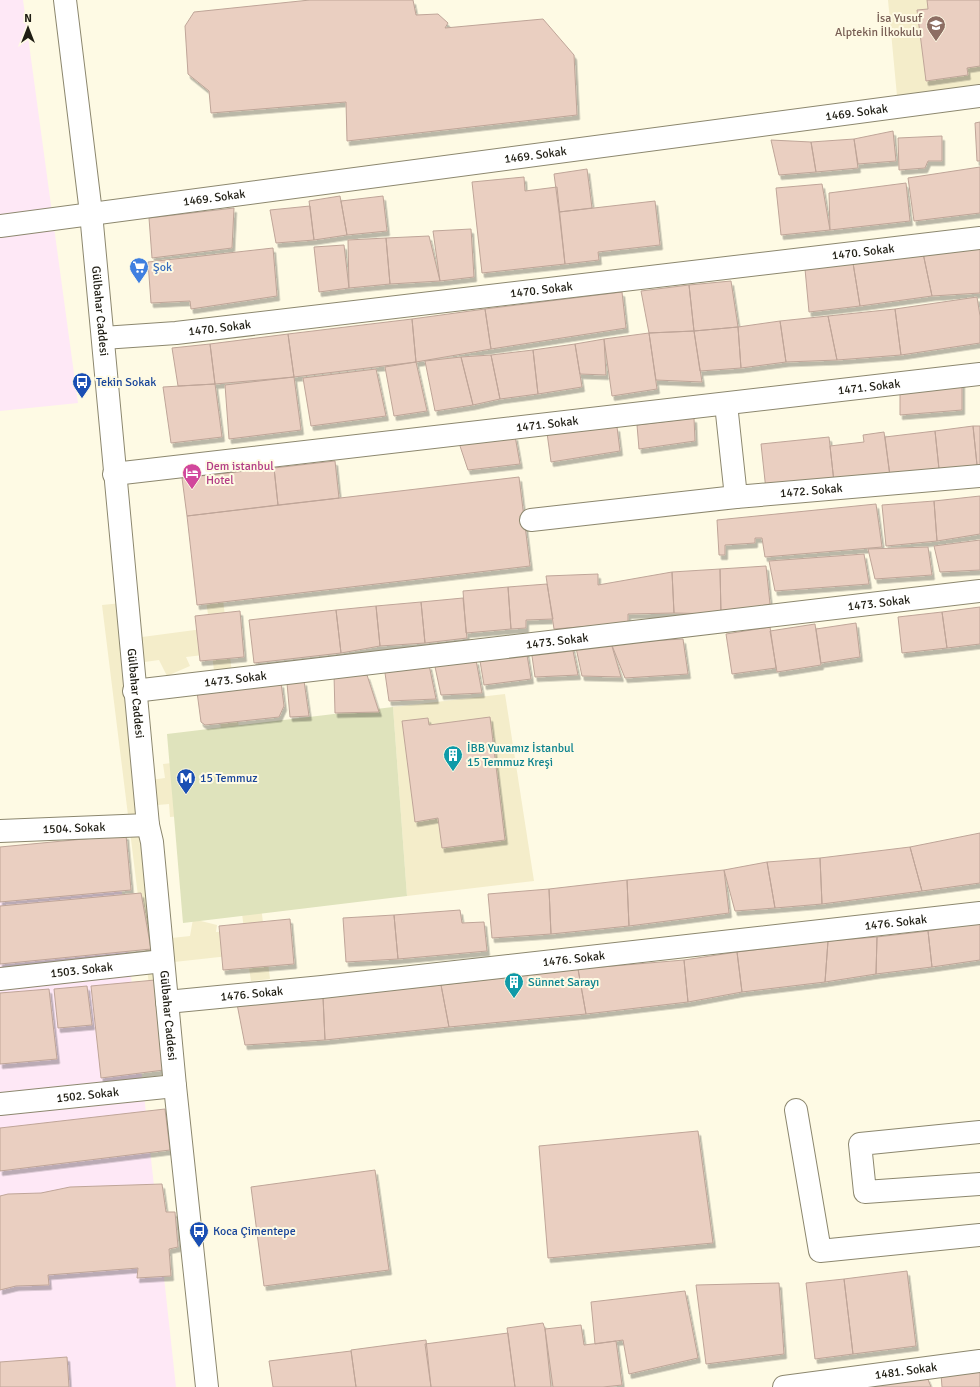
<svg xmlns="http://www.w3.org/2000/svg" width="980" height="1387" viewBox="0 0 980 1387" font-family="Signika,sans-serif">
<defs>
<filter id="shadow"><feDropShadow dx="2.5" dy="4.5" stdDeviation="0" flood-color="#0004"/></filter>
</defs>
<rect width="100%" height="100%" fill="#fefae4"/>
<path fill="#fee8f6" d="M0,0H23L78,403L0,411Z
M117,848L176,1387H0V852Z"/>
<path fill="#f4edca" fill-rule="evenodd" d="M888,0H980V84L897,96Z
M222,592L270,979L251,981L247,954L165,963L150,993L102,605L122,603L127,639L210,628L205,594ZM212,654L226,771L191,761L163,764L165,778L143,781L130,664L159,660L167,676L190,666L186,657ZM228,796L244,930L216,932L217,925L193,919L190,936L162,939L147,806L169,804L170,817L194,815Z
M505,694L534,881L407,896L393,707Z"/>
<path fill="#dfe3bc" d="M393,707L407,896L183,923L167,734Z"/>
<path fill="#eacfc1" stroke="#bfa598" filter="url(#shadow)" d="M310,0H413L416,15L438,14L448,23L445,28L543,19L574,55L577,115L347,141L346,102L211,113L209,91L188,74L185,26L194,12Z
M927,0H980V66L967,68L968,75L926,81L917,10L928,9Z
M980,122V161H977L975,123Z
M893,131L896,161L858,164L854,139Z
M942,136V161H928L925,168L899,170L898,138Z
M854,139L858,168L816,172L811,142Z
M771,140L811,142L816,172L779,175Z
M980,167V213L914,221L908,178Z
M587,169L592,208L559,212L554,174Z
M524,177L525,191L557,187L565,264L482,273L472,182Z
M906,183L910,221L830,230L829,193Z
M822,184L830,230L781,235L776,188Z
M340,196L347,235L314,240L309,201Z
M383,196L387,231L347,235L341,201Z
M655,201L660,245L598,252L599,260L565,264L559,212Z
M310,206L314,240L276,243L270,210Z
M234,208L232,248L152,258L149,218Z
M471,229L474,277L440,281L433,231Z
M429,236L440,281L390,284L386,238Z
M386,238L390,284L349,288L348,240Z
M344,245L349,288L319,292L314,247Z
M980,247V293L932,296L923,253Z
M273,248L277,296L191,309L190,301L151,303L148,262Z
M923,253L932,296L860,306L853,263Z
M853,263L860,306L809,312L805,269Z
M731,281L738,327L694,331L689,285Z
M689,285L694,331L649,333L641,291Z
M622,292L626,328L491,349L485,309Z
M977,297L980,316V343L901,355L895,309Z
M485,309L491,349L416,362L412,319Z
M895,309L901,355L837,360L828,316Z
M828,316L837,360L786,362L780,321Z
M412,319L416,362L294,377L288,334Z
M780,321L786,362L741,368L738,327Z
M738,327L741,368L700,371L694,331Z
M694,331L702,382L656,380L649,333Z
M649,333L657,389L612,396L604,339Z
M288,334L294,377L215,384L210,344Z
M604,339L606,375L580,374L575,344Z
M210,344L215,384L178,386L172,348Z
M575,344L582,387L538,394L533,350Z
M533,350L538,394L500,399L491,355Z
M491,355L500,399L473,405L461,357Z
M461,357L473,405L435,411L425,361Z
M416,362L427,411L394,416L385,367Z
M376,369L386,416L311,426L303,378Z
M294,377L301,430L229,439L225,385Z
M962,382V410L900,415V388Z
M215,384L222,437L171,443L163,387Z
M694,418L695,441L639,449L637,425Z
M973,426L977,465L939,469L935,431Z
M973,426H980V465H977Z
M617,427L620,451L551,462L547,433Z
M935,431L939,469L890,476L885,437Z
M884,432L890,476L834,482L830,446L864,442L863,435Z
M515,436L520,464L468,470L458,440Z
M829,437L834,482L766,490L761,444Z
M335,461L339,498L278,505L274,468Z
M274,468L278,505L187,516L182,478Z
M519,477L530,566L197,605L187,516Z
M980,496V534L937,541L934,501Z
M934,501L937,541L886,546L882,505Z
M876,504L882,547L765,557L762,538H755V543L725,545V555H719L717,520Z
M980,540V570L940,572L934,546Z
M928,547L932,575L875,579L868,549Z
M864,554L869,584L775,591L769,561Z
M766,566L770,604L721,614L720,569Z
M720,569L721,614L674,613L672,572Z
M672,572L674,613L628,614V623L554,629L546,576L598,574V585Z
M547,584L553,619L526,620V628L511,629L508,587Z
M508,587L511,629L466,633L463,591Z
M463,598L467,638L425,643L421,602Z
M421,602L425,643L380,646L376,606Z
M376,606L380,646L341,653L336,610Z
M980,607V644L947,648L942,612Z
M336,610L341,653L254,663L249,620Z
M240,611L244,657L200,661L195,616Z
M942,612L947,648L902,653L898,617Z
M856,623L860,657L821,663L816,629Z
M815,624L821,665L777,672L770,631Z
M770,627L776,668L732,674L726,634Z
M683,639L688,674L625,678L611,643Z
M575,643H611L621,677L582,676Z
M572,646L578,675L535,677L531,649Z
M526,649L531,679L484,685L479,655Z
M476,660L482,693L441,695L434,662Z
M429,665L436,699L389,701L384,666Z
M334,675H367L379,712L335,713Z
M304,681L309,716L290,717L287,683Z
M281,683L284,706L279,717L205,725L201,722L197,692Z
M490,717L505,840L442,848L438,818L415,822L402,721L428,718L429,725Z
M980,833V883L922,891L910,847Z
M126,835L131,890L0,902V847Z
M910,847L922,891L822,904L820,858Z
M820,858L822,904L775,908L767,862Z
M767,862L775,908L735,911L724,870Z
M724,870L729,913L629,926L627,880Z
M627,880L629,926L551,934L549,889Z
M549,889L551,934L492,938L488,894Z
M141,893L151,949L0,964V906Z
M460,910L462,923L484,922L487,951L398,959L394,915Z
M394,915L398,959L346,962L343,918Z
M290,919L294,964L223,970L219,926Z
M980,922V960L932,967L928,931Z
M928,931L932,967L876,974L877,937Z
M877,937L876,974L825,982L828,941Z
M828,941L825,982L742,992L737,952Z
M737,952L742,992L688,1002L684,960Z
M684,960L688,1002L586,1014L578,969Z
M578,969L586,1014L449,1027L441,985Z
M155,980L164,1070L101,1078L91,986Z
M441,985L449,1027L325,1040L323,997Z
M87,986L92,1025L58,1028L54,989Z
M49,989L57,1059L0,1064V993Z
M323,997L325,1040L245,1045L237,1004Z
M165,1109L170,1150L0,1171V1128Z
M698,1131L713,1243L548,1258L539,1146Z
M375,1170L389,1270L264,1286L251,1187Z
M162,1184L166,1212H175L178,1247L169,1249L171,1276L137,1278L138,1268L48,1275L49,1285L16,1286L0,1290V1196L8,1194L41,1193L70,1187Z
M907,1271L916,1346L853,1354L844,1279Z
M844,1279L853,1354L815,1359L806,1283Z
M779,1283L784,1354L706,1364L696,1285Z
M685,1291L698,1358L629,1374L623,1340L595,1344L591,1302Z
M543,1323L545,1329L551,1387H515L507,1328Z
M581,1325L584,1345L616,1341L622,1385L603,1387H553L545,1329Z
M508,1333L515,1387H431L425,1344Z
M426,1340L431,1387H356L351,1350Z
M351,1351L356,1387H273L269,1361Z
M67,1357L69,1387H0V1362Z
M980,1368V1387H942L941,1374Z
M927,1377L931,1387H870Z"/>
<g fill="none" stroke-linecap="round" stroke-linejoin="round">
<defs>
<g id="minor">
<path id="s1" d="M0,226L980,96"/>
<path id="s2" d="M103,338L176,333L980,238"/>
<path id="s3" d="M726,404L736,497L980,476"/>
<path id="s4" d="M114,474L980,374"/>
<path d="M531,520L736,497"/>
<path id="s5" d="M134,691L980,591"/>
<path id="s6" d="M0,831L148,825"/>
<path id="s7" d="M0,979L163,961"/>
<path id="s8" d="M167,1002L322,987L980,913"/>
<path id="s9" d="M0,1104L175,1086"/>
<path d="M796,1110L820,1251L980,1235"/>
<path d="M980,1132L860,1144L865,1192L980,1184"/>
<path id="s10" d="M784,1387L980,1361"/>
</g>
<g id="major">
<path id="s11" d="M65,0L91,213L148,825L152,842L175,1086L207,1387"/>
</g>
</defs>
<use href="#minor" stroke="#8c876e" stroke-width="24"/>
<use href="#major" stroke="#8c876e" stroke-width="24"/>
<use href="#minor" stroke="#fff" stroke-width="22"/>
<use href="#major" stroke="#fff" stroke-width="22"/>
</g>
<defs>
<symbol id="school-pin" viewBox="-11 -11 22 30"><path d="M0 17L-7.5 6A9.5 9.5 0 1 1 7.5 6Z" fill="#8d6e63" stroke="#fefae4"/><path d="M0-5L7-2L0 1L-7-2ZM-4 1L0 2.5L4 1V4Q0 6-4 4Z" fill="#fff"/></symbol>
<symbol id="supermarket-pin" viewBox="-11 -11 22 30"><path d="M0 17L-7.5 6A9.5 9.5 0 1 1 7.5 6Z" fill="#3f7fe0" stroke="#fefae4"/><path d="M-6-5.5h2.5l.6 2H6L4.5 2H-2.5L-4.4-4H-6ZM-1.5 3.2a1.3 1.3 0 1 0 .1 0ZM3 3.2a1.3 1.3 0 1 0 .1 0Z" fill="#fff"/></symbol>
<symbol id="bus-pin" viewBox="-11 -11 22 30"><path d="M0 17L-7.5 6A9.5 9.5 0 1 1 7.5 6Z" fill="#1a4fb4" stroke="#fefae4"/><path d="M-5-6H5V4H4V6H2V4H-2V6H-4V4H-5ZM-3.5-4V0h7V-4ZM-3.5 1.2v1.5H-2V1.2ZM2 1.2v1.5H3.5V1.2Z" fill="#fff"/></symbol>
<symbol id="hotel-pin" viewBox="-11 -11 22 30"><path d="M0 17L-7.5 6A9.5 9.5 0 1 1 7.5 6Z" fill="#d1479c" stroke="#fefae4"/><path d="M-6-4.5h1.5V1H6V5H4.5V3h-9V5H-6ZM-4 0a1.8 1.8 0 1 1 3.6 0ZM.5 0V-2.5h3Q6-2.5 6 0Z" fill="#fff"/></symbol>
<symbol id="building-pin" viewBox="-11 -11 22 30"><path d="M0 17L-7.5 6A9.5 9.5 0 1 1 7.5 6Z" fill="#0f9aa8" stroke="#fefae4"/><path d="M-4-6H4V6H1V3H-1V6H-4ZM-2.5-4.3h1.7v1.8h-1.7ZM.8-4.3h1.7v1.8H.8ZM-2.5-1h1.7V.8h-1.7ZM.8-1h1.7V.8H.8Z" fill="#fff"/></symbol>
<symbol id="metro-pin" viewBox="-11 -11 22 30"><path d="M0 17L-7.5 6A9.5 9.5 0 1 1 7.5 6Z" fill="#1a4fb4" stroke="#fefae4"/><path d="M-5.5 5V-5H-3L0 0L3-5H5.5V5H3V-.5L0 4L-3-.5V5Z" fill="#fff"/></symbol>
</defs>
<g fill-rule="evenodd">
<use href="#school-pin" x="925" y="14" width="22" height="30"/>
<use href="#supermarket-pin" x="128" y="256" width="22" height="30"/>
<use href="#bus-pin" x="71" y="371" width="22" height="30"/>
<use href="#hotel-pin" x="181" y="462" width="22" height="30"/>
<use href="#building-pin" x="442" y="744" width="22" height="30"/>
<use href="#metro-pin" x="175" y="767" width="22" height="30"/>
<use href="#building-pin" x="503" y="971" width="22" height="30"/>
<use href="#bus-pin" x="188" y="1220" width="22" height="30"/>
</g>
<g text-anchor="middle" dominant-baseline="central" stroke-width="4" stroke-linejoin="round" paint-order="stroke">
<g font-size="12" fill="#785e54" stroke="#fefae4" text-anchor="end">
<text x="922" y="18">İsa Yusuf<tspan x="922" dy="14">Alptekin İlkokulu</tspan></text>
</g>
<g font-size="12" fill="#1f1d13" stroke="#fefae4">
<text stroke="none"><textPath href="#s1" startOffset="864">1469. Sokak</textPath></text>
<text stroke="none"><textPath href="#s1" startOffset="540">1469. Sokak</textPath></text>
<text stroke="none"><textPath href="#s1" startOffset="216">1469. Sokak</textPath></text>
<text stroke="none"><textPath href="#s2" startOffset="765">1470. Sokak</textPath></text>
<text stroke="none"><textPath href="#s2" startOffset="441">1470. Sokak</textPath></text>
<text stroke="none"><textPath href="#s11" startOffset="313">Gülbahar Caddesi</textPath></text>
<text stroke="none"><textPath href="#s2" startOffset="117">1470. Sokak</textPath></text>
<text stroke="none"><textPath href="#s4" startOffset="760">1471. Sokak</textPath></text>
<text stroke="none"><textPath href="#s4" startOffset="436">1471. Sokak</textPath></text>
<text stroke="none"><textPath href="#s3" startOffset="169">1472. Sokak</textPath></text>
<text stroke="none"><textPath href="#s5" startOffset="750">1473. Sokak</textPath></text>
<text stroke="none"><textPath href="#s5" startOffset="426">1473. Sokak</textPath></text>
<text stroke="none"><textPath href="#s5" startOffset="102">1473. Sokak</textPath></text>
<text stroke="none"><textPath href="#s11" startOffset="697">Gülbahar Caddesi</textPath></text>
<text stroke="none"><textPath href="#s6" startOffset="74">1504. Sokak</textPath></text>
<text stroke="none"><textPath href="#s8" startOffset="733">1476. Sokak</textPath></text>
<text stroke="none"><textPath href="#s8" startOffset="409">1476. Sokak</textPath></text>
<text stroke="none"><textPath href="#s7" startOffset="82">1503. Sokak</textPath></text>
<text stroke="none"><textPath href="#s8" startOffset="85">1476. Sokak</textPath></text>
<text stroke="none"><textPath href="#s11" startOffset="1021">Gülbahar Caddesi</textPath></text>
<text stroke="none"><textPath href="#s9" startOffset="88">1502. Sokak</textPath></text>
<text stroke="none"><textPath href="#s10" startOffset="123">1481. Sokak</textPath></text>
</g>
<g font-size="12" fill="#366cbe" stroke="#fefae4" text-anchor="start">
<text x="153" y="267">Şok</text>
</g>
<g font-size="12" fill="#164399" stroke="#fefae4" text-anchor="start">
<text x="96" y="382">Tekin Sokak</text>
<text x="200" y="778">15 Temmuz</text>
<text x="213" y="1231">Koca Çimentepe</text>
</g>
<g font-size="12" fill="#b23c85" stroke="#fefae4" text-anchor="start">
<text x="206" y="466">Dem istanbul<tspan x="206" dy="14">Hotel</tspan></text>
</g>
<g font-size="12" fill="#0d838f" stroke="#fefae4" text-anchor="start">
<text x="467" y="748">İBB Yuvamız İstanbul<tspan x="467" dy="14">15 Temmuz Kreşi</tspan></text>
<text x="528" y="982">Sünnet Sarayı</text>
</g>
</g>
<g transform="translate(28 28)" stroke="#fefae4" stroke-width="3" paint-order="stroke">
<path d="M0-3L7 15L0 10L-7 15Z" fill="#1f1d13"/>
<text y="-6" font-size="11" font-weight="bold" text-anchor="middle" fill="#1f1d13">N</text>
</g>
</svg>
